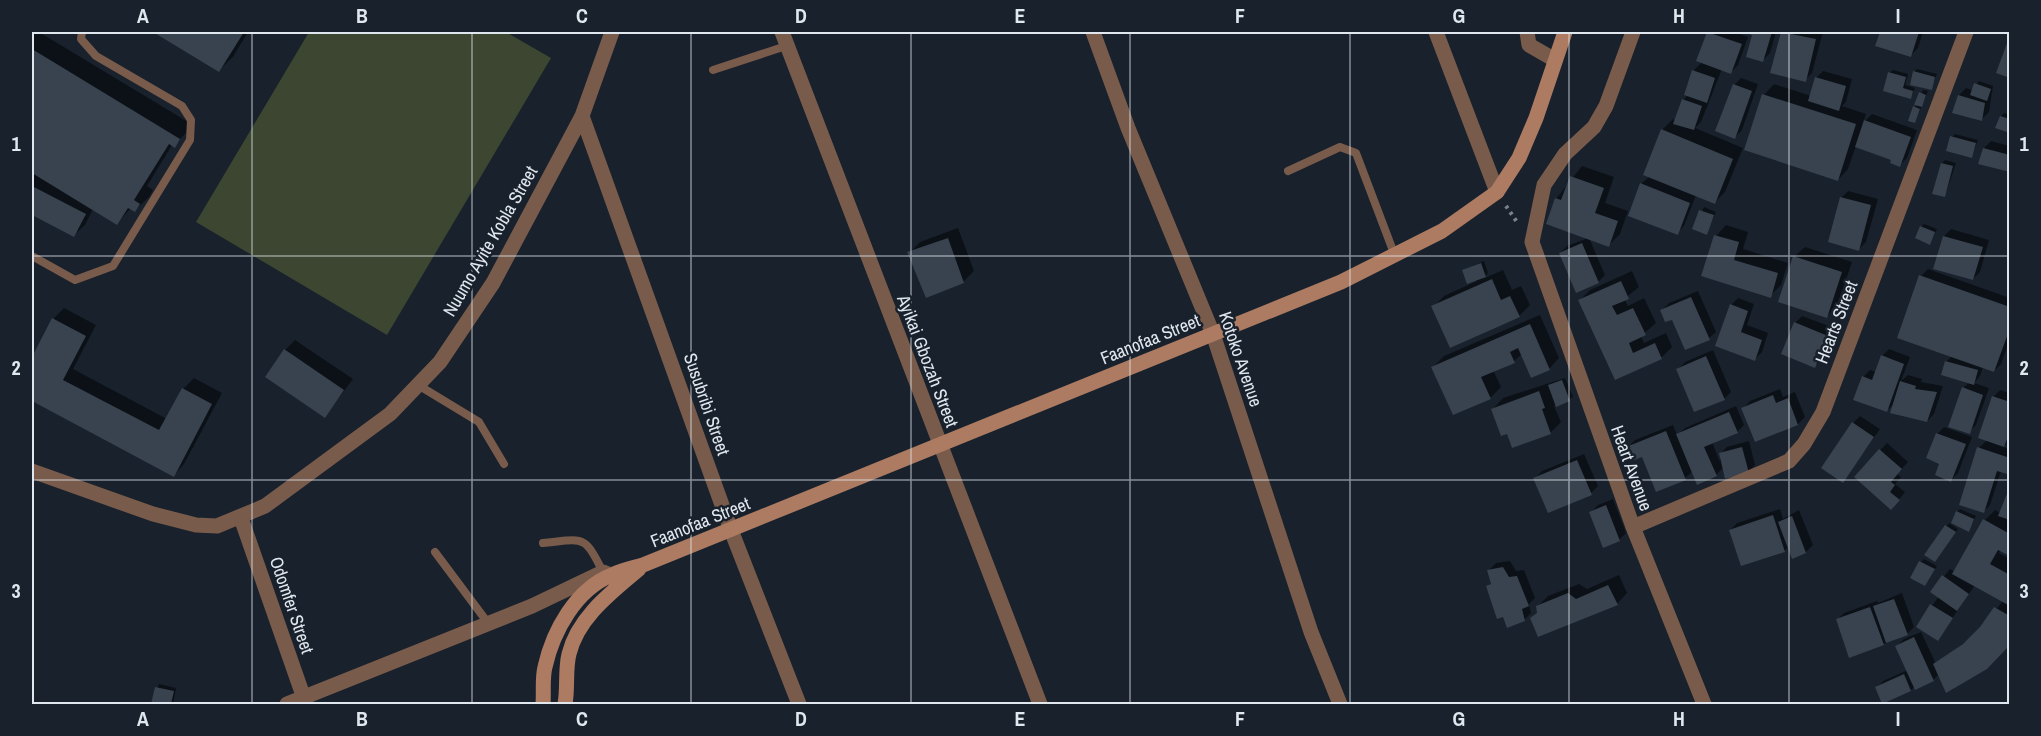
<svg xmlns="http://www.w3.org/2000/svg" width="2041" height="736" viewBox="0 0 2041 736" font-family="'Archivo Narrow',sans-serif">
<rect width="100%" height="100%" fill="#18212c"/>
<path fill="#3c4631" d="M309,32H506L551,58L387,335L196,222Z"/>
<path fill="#0007" d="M32,32H39L193,125L174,146L172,145L147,186L153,190L149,197L135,210L131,208L117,223L93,209L85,225L74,235L32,213Z
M156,32H248L233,57L219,70Z
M1708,32H1734L1748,37L1738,65L1731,72L1722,69L1701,122L1695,128L1743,148L1725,192L1714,203L1696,195L1684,226L1677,233L1641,184L1650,176L1662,130L1673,119L1676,121L1683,100L1688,95L1693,71L1702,62L1698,60Z
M1745,32H1776L1770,53L1763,60L1754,34Z
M1782,32H1823L1812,73L1805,80L1772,72Z
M1881,32H1923L1918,48L1911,55L1877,45Z
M1917,69L1937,74L1931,88L1914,72Z
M1893,70L1908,74L1905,85L1915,88L1910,98L1889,73Z
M1823,71L1852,79L1846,102L1842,106L1866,114L1863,123L1872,114L1917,130L1907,158L1900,165L1893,159L1856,146L1848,169L1838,180L1764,95L1774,84L1811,96L1816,78Z
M1741,78L1758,84L1742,130L1735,137L1734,85Z
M1979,81L1993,86L1989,112L1982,119L1959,95L1966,88L1972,90Z
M1923,90L1928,91L1915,122V107Z
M2004,113L2010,115V132L2001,116Z
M1955,134L1978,140L1972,156L1952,137Z
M1991,141L2010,146V171L1984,148Z
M1945,160L1956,163L1945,196L1942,163Z
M1582,166L1614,177L1605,203L1628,211L1620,234L1609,245L1589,238L1605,275L1598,282L1560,253L1567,246L1588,238L1556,199Z
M1848,191L1878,199L1866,242L1859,249L1841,198Z
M1704,207L1716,212L1706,233L1694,228Z
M1924,224L1937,229L1930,243L1921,227Z
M1726,225L1748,232L1743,249L1788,263L1781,285L1770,296L1703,275L1716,236Z
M958,228L974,271L964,281L927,296L909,253L920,242Z
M1951,229L1989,240L1980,272L1973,279L1944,236Z
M1805,247L1852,262L1837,306L1827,316L1794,257Z
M1484,261L1488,273L1482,279L1503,270L1512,290L1521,286L1530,305L1519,316L1433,307L1444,296L1477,281L1464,270Z
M1928,269L2010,298V339L2001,364L1994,371L1983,367L1980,376L1974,383L1989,388L1976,425L1969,432L1963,388L1970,382L1946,362L1952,356L1921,276Z
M1632,271L1639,287L1624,299L1628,306L1644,298L1656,323L1641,336L1644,343L1666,333L1672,347L1662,357L1616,378L1580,300L1590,290Z
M1698,291L1716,332L1709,338L1662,310L1669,303Z
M1738,298L1754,304L1747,325L1768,333L1762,352L1755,359L1716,345L1731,305Z
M64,308L96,325L73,369L167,419L183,389L194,378L222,393L184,464L174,475L32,400V360L53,319Z
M1540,315L1559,358L1549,369L1522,354L1514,361L1493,370L1501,387L1490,398L1433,367L1444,356Z
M1802,316L1834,328L1822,359L1815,366L1795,323Z
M295,340L353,379L325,416L285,350Z
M1889,349L1910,357L1901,381L1908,375L1922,379L1921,382L1943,386L1934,414L1927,421L1895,403L1886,411L1863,377L1870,370L1876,372L1882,356Z
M1713,350L1731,392L1724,399L1678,369L1685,362Z
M1565,378L1573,397L1554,406L1561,422L1550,433L1508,432L1493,409L1503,398Z
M1780,389L1783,397L1795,392L1805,417L1798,424L1756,440L1743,408L1750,401Z
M2000,390L2010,393V440L2003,447L2010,449V470L2007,472L2001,471L1990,505L1983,512L1979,448L1987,440L1993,397Z
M1736,406L1744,425L1737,432L1712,442L1720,462V454L1727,447L1749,441L1755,465L1748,472L1724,467L1716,475L1693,471L1685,478L1628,447L1635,440L1673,425L1677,435L1685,428Z
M1860,416L1880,429L1843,481L1853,423Z
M1944,427L1972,437L1958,473L1951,480L1941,463L1937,434Z
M1887,443L1908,462L1897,474L1901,477L1895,484L1905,492L1898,501L1856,477Z
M1584,454L1598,486L1591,493L1535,478L1542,471Z
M2010,489V555L2001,550L1999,553L2010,559V643L1939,674L1933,680L1915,686L1911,690L1876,688L1883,681L1908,670L1897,646L1904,639L1921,632L1936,664L1976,634L2003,601L1975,585L1938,639L1918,626L1939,596L1932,591L1950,569L1955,572L1985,520L1995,510L2001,513Z
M1613,499L1626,533L1619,540L1591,512L1598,505Z
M1780,509L1783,519L1799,510L1813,545L1806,552L1793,557L1789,546L1784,551L1730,530L1737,523Z
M1960,509L1976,516L1969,530L1957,512Z
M1949,523L1958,529L1938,557L1926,554Z
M1924,559L1937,566L1925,584L1921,562Z
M1510,561L1516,571L1524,570L1535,598L1529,604L1531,613L1524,620L1488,587L1492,582L1489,570L1496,563Z
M1619,575L1627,593L1617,604L1539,612L1537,607L1548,596L1579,584L1587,589Z
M1902,593L1914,627L1907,634L1883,644L1837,620L1844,613L1877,601L1878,603Z
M159,684L176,688L173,704H152Z"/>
<path fill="#38434f" d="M153,32H244L219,72Z
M1707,32L1742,44L1731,74L1696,61Z
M1742,32H1772L1763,62L1746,57L1752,35Z
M1781,32L1816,39L1806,82L1770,73Z
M1880,32H1919L1911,57L1875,46Z
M2010,35V78L1996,73Z
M32,49L180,139L175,148L169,144L134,200L140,204L135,212L128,208L117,225L32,173Z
M1692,70L1715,78L1707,103L1684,95Z
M1913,71L1935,77L1932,90L1910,85Z
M1888,72L1906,77L1903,88L1913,91L1911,99L1883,91Z
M1815,77L1846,86L1839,111L1808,101Z
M1974,83L1991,89L1987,101L1970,95Z
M1733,84L1752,91L1735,139L1715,131Z
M1919,92L1926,95L1922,107L1914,105Z
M1762,94L1856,124L1838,181L1744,150Z
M1958,95L1985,103L1982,121L1952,113Z
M1682,99L1702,106L1694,130L1673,124Z
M1913,106L1920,109L1915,123L1908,121Z
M2000,116L2010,119V133L1995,128Z
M1864,120L1911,137L1900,167L1890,163L1891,160L1855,147Z
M1661,129L1733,159L1715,204L1643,175Z
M1950,136L1976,143L1972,158L1946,151Z
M1983,148L2010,155V172L1978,164Z
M1941,163L1953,166L1945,197L1932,194Z
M1570,176L1604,188L1595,213L1618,221L1609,247L1546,224L1555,198L1561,200Z
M1640,183L1690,203L1678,235L1628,216Z
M32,186L86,214L74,237L32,215Z
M1840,197L1871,205L1859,251L1828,242Z
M1699,210L1714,215L1707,235L1692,229Z
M1920,226L1935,232L1930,245L1915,238Z
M1714,235L1739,242L1734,260L1778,273L1771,298L1701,276Z
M1943,236L1983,247L1973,280L1933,269Z
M948,238L964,283L926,298L907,252Z
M1582,243L1599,283L1576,293L1559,253Z
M1793,256L1842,272L1827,318L1778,302Z
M1481,263L1486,277L1467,284L1462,270Z
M1919,275L2010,307V328L1994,372L1897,338Z
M1492,279L1501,300L1510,296L1520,317L1450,348L1431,306Z
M1621,281L1629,299L1612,306L1617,315L1633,308L1646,335L1629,343L1633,353L1655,343L1662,359L1615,380L1578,300Z
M1691,297L1710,340L1685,350L1672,320L1665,322L1660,310Z
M1730,304L1748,311L1741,332L1762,340L1755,361L1715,346Z
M52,318L86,336L63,380L159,430L182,388L212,404L174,477L32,401V357Z
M1794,322L1828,336L1815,368L1781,354Z
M1530,324L1550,370L1531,378L1518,348L1510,352L1515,363L1481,377L1491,399L1453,415L1431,367Z
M284,349L344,390L325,418L265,377Z
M1881,355L1904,364L1887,412L1853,400L1862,376L1872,380Z
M1706,356L1725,400L1694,412L1676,369Z
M1945,361L1978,370L1974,385L1941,375Z
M1562,380L1570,401L1556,407L1548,385Z
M1900,381L1916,386L1915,389L1937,392L1927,422L1890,413Z
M1962,387L1983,395L1970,434L1948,427Z
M1539,391L1545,408L1542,409L1551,434L1512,448L1507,434L1501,436L1491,409Z
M1773,395L1776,403L1788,398L1798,425L1755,442L1741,408Z
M1992,396L2010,402V432L2004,447L1978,438Z
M1729,412L1738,433L1704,447L1717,476L1697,485L1676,434Z
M1852,422L1874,437L1843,483L1821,468Z
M1666,431L1686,480L1656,492L1642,457L1632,461L1626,447Z
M1936,433L1966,444L1951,482L1935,475L1939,464L1926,458Z
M1742,447L1749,473L1725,479L1719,453Z
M1977,447L2010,458L2007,474L1997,471L1984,513L1959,505Z
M1879,449L1902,469L1891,482L1895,485L1890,492L1900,500L1891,510L1854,477Z
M1577,460L1592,495L1548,513L1533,478Z
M2010,486V520L1998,516Z
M1606,505L1620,541L1603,548L1589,512Z
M1956,511L1974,519L1969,532L1951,523Z
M1773,515L1785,552L1741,566L1729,530Z
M1792,516L1806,553L1792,559L1778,522Z
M1983,519L2010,534V556L1998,550L1990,564L2010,575V606L1952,574Z
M1945,525L1956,532L1935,562L1924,555Z
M1919,561L1935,569L1925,586L1910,578Z
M1503,567L1509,577L1517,576L1529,606L1522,609L1525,621L1507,628L1503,617L1497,619L1486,586L1491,584L1487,570Z
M1942,575L1969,594L1957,611L1930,592Z
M1608,585L1618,605L1538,637L1530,618L1537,613L1536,606L1568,593L1576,599Z
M1894,599L1908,635L1886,643L1873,606Z
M1930,604L1953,618L1938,641L1916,627Z
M1870,607L1884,645L1849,658L1836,619Z
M1994,607L2010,616V643L2007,648L1987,669L1946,693L1933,664L1963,644L1980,627Z
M1914,637L1934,681L1915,690L1895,646Z
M1904,674L1911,691L1882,704L1875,687Z
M155,687L174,691L171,704H151Z"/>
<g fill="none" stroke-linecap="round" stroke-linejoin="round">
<path stroke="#7b828c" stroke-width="4" stroke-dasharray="3 4.5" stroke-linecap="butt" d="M1506,206L1517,222"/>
<path stroke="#795b4b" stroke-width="8" d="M713,70L786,46
M1288,171L1340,147L1356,153L1395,256
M32,256L75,280L113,266L190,140L191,120L182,106L96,56L81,39L82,32
M418,385L479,422L504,464
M543,543C584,539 584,534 603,572
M435,552L488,623"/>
<path stroke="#795b4b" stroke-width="15" d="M782,32L1040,704
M1093,32L1128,128L1213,334L1311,632L1340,704
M1436,32L1497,192
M1527,32L1529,45L1555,60
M1633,32L1606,106L1594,127L1565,154L1544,185L1532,242L1633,527L1704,704
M582,116L731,530L799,704
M32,471L153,514L196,525L217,526L265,506L390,414L440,362L493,283L582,116L612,32
M241,518L306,704
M1633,527L1789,461L1804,444L1823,412L1966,32
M287,704L532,606L603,572L608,574"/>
<path stroke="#ac7b62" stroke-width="15" d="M543,704C544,692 542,679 545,667C553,631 576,589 612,575C622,570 633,568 643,565L1341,282L1442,231L1497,192L1519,158L1536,118L1565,32
M565,704C568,688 565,670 569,654C578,617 612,592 639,569"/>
</g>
<path fill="none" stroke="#e1e7ef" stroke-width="1.5" stroke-opacity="0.55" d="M252,32V704M472,32V704M691,32V704M911,32V704M1130,32V704M1350,32V704M1569,32V704M1789,32V704M32,256H2010M32,480H2010"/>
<g text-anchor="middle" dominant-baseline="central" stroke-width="5" stroke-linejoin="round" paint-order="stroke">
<g font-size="18" fill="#e1e7ef" stroke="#18212c">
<text transform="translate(490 241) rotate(-60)">Nuumo Ayite Kobla Street</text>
<text transform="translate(1836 322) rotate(-69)">Hearts Street</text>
<text transform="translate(1150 339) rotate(-22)">Faanofaa Street</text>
<text transform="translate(1241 359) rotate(71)">Kotoko Avenue</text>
<text transform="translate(928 361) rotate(69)">Ayikai Gbozah Street</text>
<text transform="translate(707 404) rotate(71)">Susubribi Street</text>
<text transform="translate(1632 468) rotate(70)">Heart Avenue</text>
<text transform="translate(700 522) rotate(-22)">Faanofaa Street</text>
<text transform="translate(292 605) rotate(71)">Odomfer Street</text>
</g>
</g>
<rect width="2041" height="736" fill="none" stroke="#18212c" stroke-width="66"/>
<rect x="33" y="33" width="1975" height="670" fill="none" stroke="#e1e7ef" stroke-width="2"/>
<g font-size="20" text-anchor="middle" font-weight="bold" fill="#e1e7ef">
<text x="143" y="23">A</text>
<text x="362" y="23">B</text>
<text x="582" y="23">C</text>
<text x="801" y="23">D</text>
<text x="1020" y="23">E</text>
<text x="1240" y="23">F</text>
<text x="1459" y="23">G</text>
<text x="1679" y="23">H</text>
<text x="1898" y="23">I</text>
<text x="16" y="151">1</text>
<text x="2024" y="151">1</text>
<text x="16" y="375">2</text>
<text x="2024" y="375">2</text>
<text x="16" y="598">3</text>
<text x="2024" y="598">3</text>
<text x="143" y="726">A</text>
<text x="362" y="726">B</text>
<text x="582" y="726">C</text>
<text x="801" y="726">D</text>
<text x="1020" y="726">E</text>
<text x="1240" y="726">F</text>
<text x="1459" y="726">G</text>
<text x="1679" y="726">H</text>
<text x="1898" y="726">I</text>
</g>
</svg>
